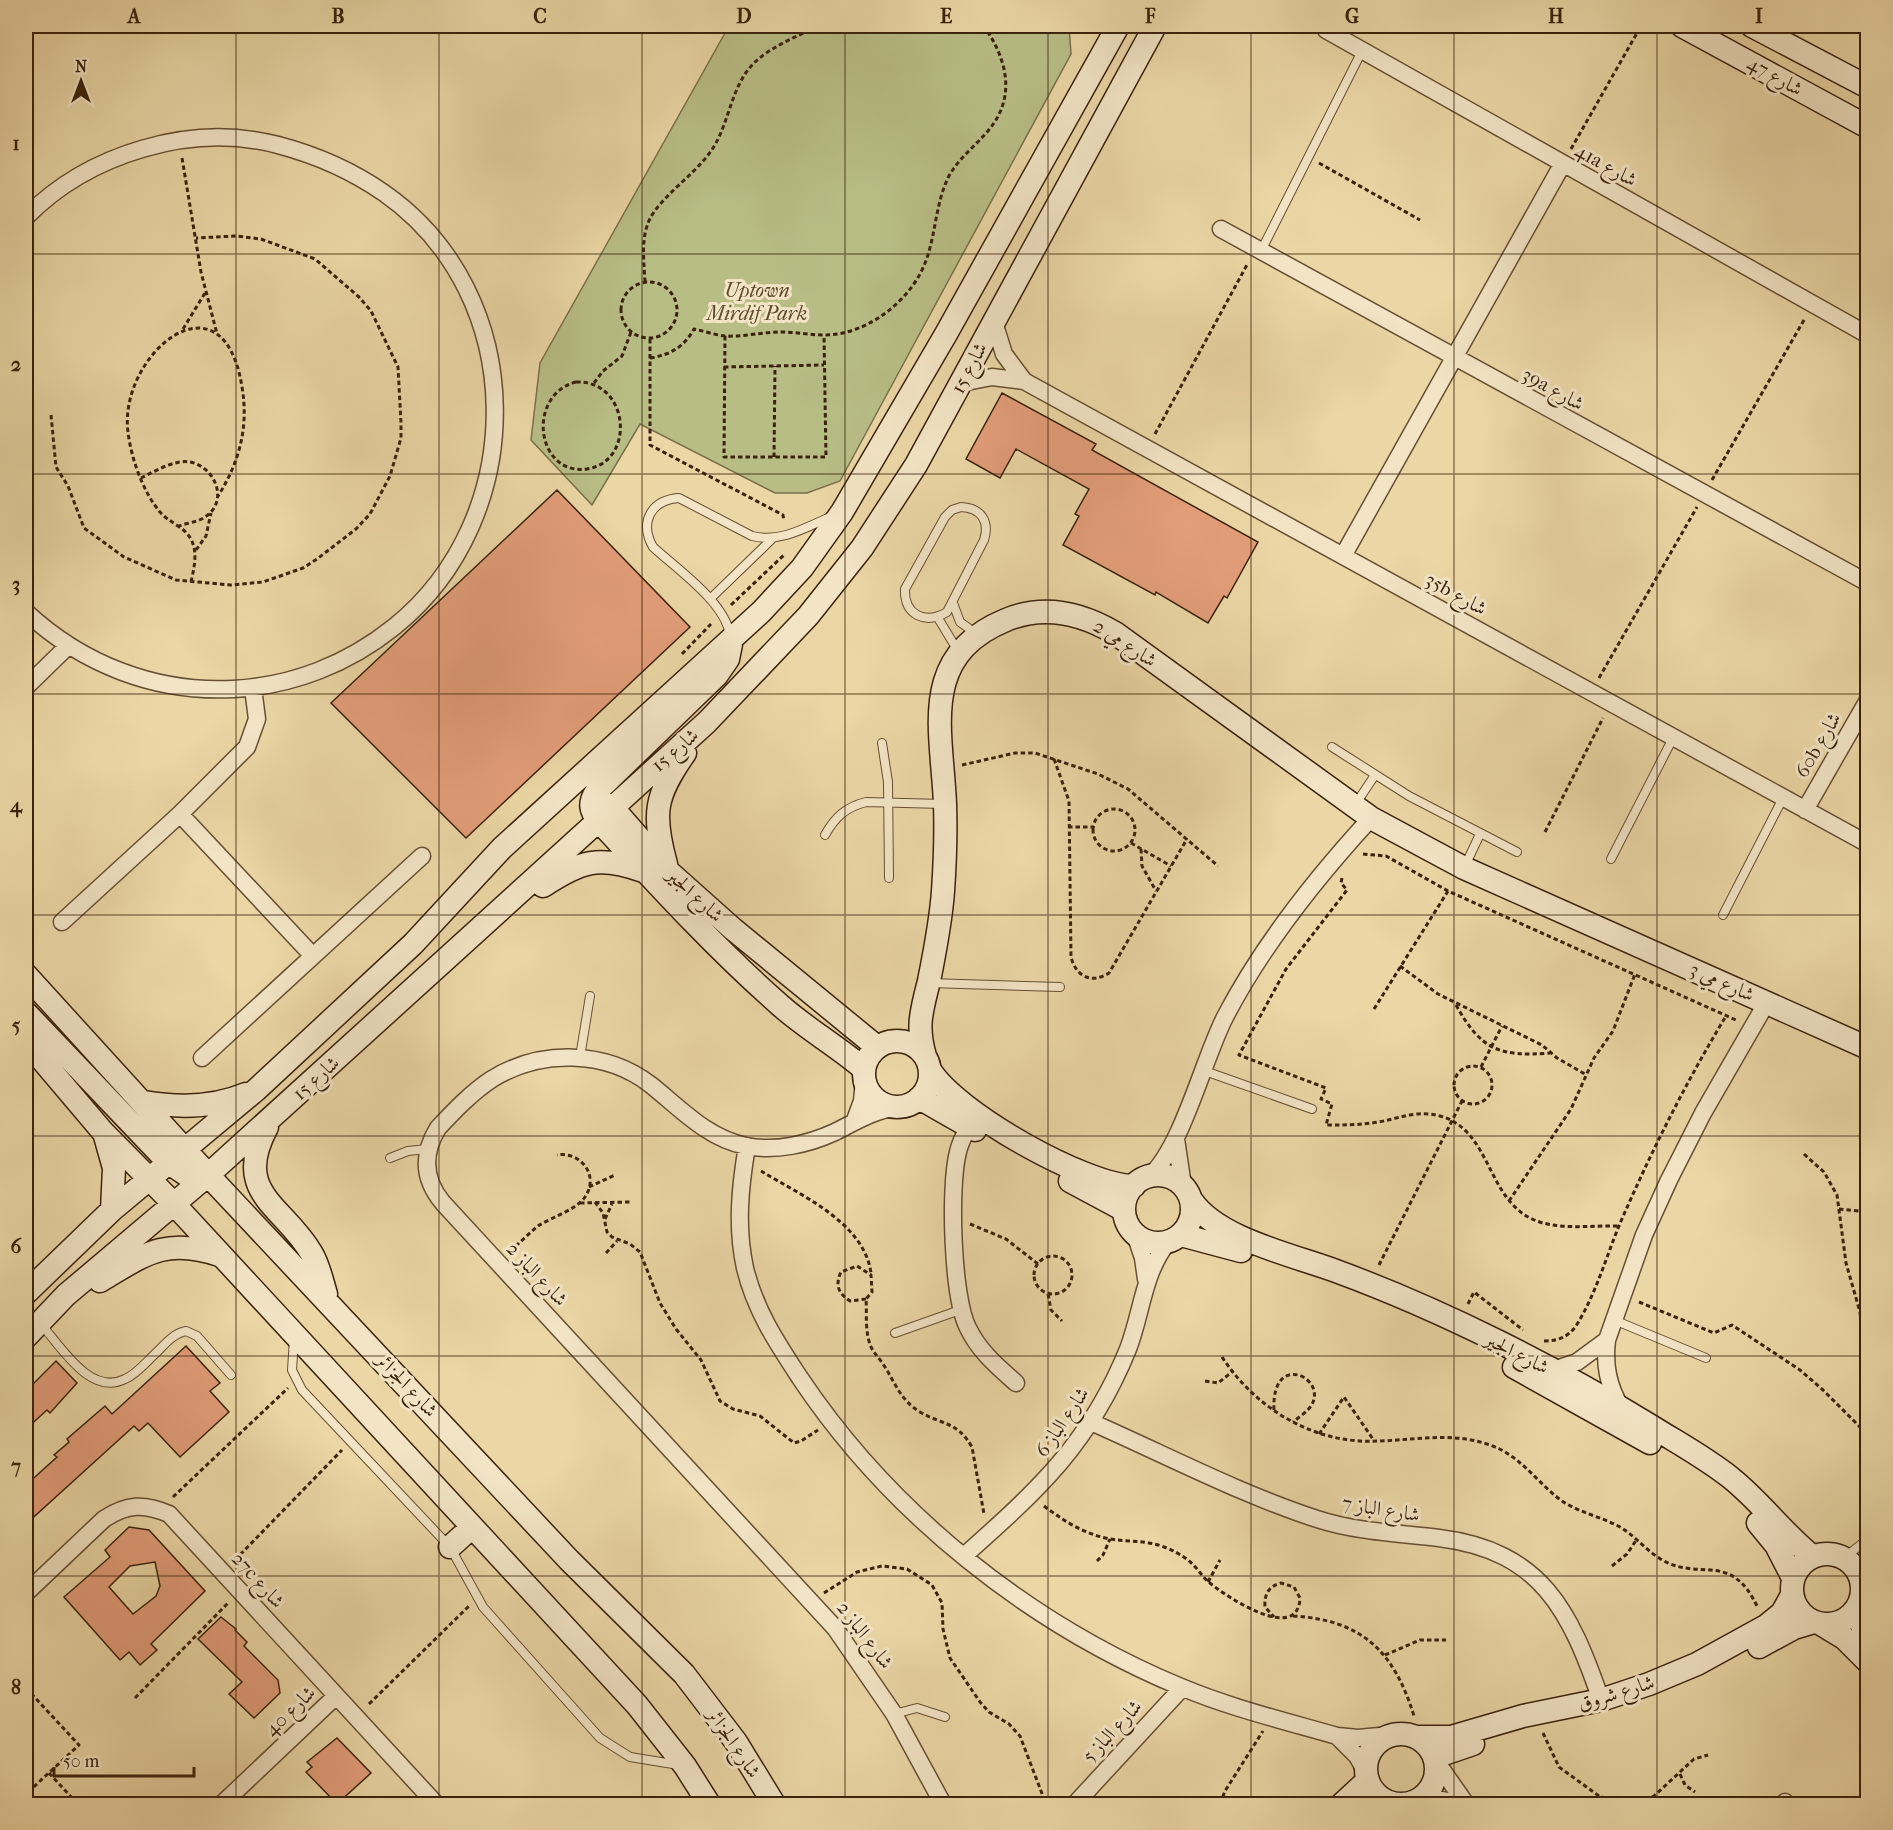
<svg xmlns="http://www.w3.org/2000/svg" width="1893" height="1830" viewBox="0 0 1893 1830" font-family="'IM FELL French Canon',Amiri,serif">
<rect width="100%" height="100%" fill="#ebd6a6"/>
<filter id="stains"><feTurbulence type="fractalNoise" baseFrequency=".00333" numOctaves="4"/><feColorMatrix values="0 0 0 0 .2 0 0 0 0 .09 0 0 0 0 .02 0 0 0 .5 -.17"/></filter>
<radialGradient id="worn" r=".72"><stop offset=".6" stop-color="#630" stop-opacity="0"/><stop offset="1" stop-color="#630" stop-opacity=".3"/></radialGradient>
<path fill="#b8bd86" stroke="#797049" stroke-width="1.5" d="M729,26H1069L1071,54L840,481L807,493H775L640,424L592,505L531,440L540,363Z"/>
<path fill="#e29d79" stroke="#3a220c" stroke-width="1.5" fill-rule="evenodd" d="M1002,393L1096,444L1092,450L1258,542L1227,598L1224,596L1208,623L1156,592L1155,595L1063,545L1079,516L1075,514L1089,489L1016,449L1000,478L966,459Z
M557,490L690,627L466,838L331,703Z
M186,1346L220,1383L210,1391L229,1412L180,1457L148,1423L139,1431L134,1426L26,1524V1485L57,1457L54,1455L69,1442L67,1439L105,1406L112,1414Z
M56,1361L77,1383L50,1413L47,1410L26,1429V1391Z
M129,1527L149,1530L205,1591L151,1644L157,1650L140,1665L129,1652L120,1660L64,1597L110,1557L105,1550ZM155,1562L160,1586L156,1596L133,1614L109,1587L130,1566Z
M221,1617L236,1629L235,1630L247,1642L244,1646L278,1680L280,1693L254,1718L229,1694L242,1682L198,1639Z
M337,1738L371,1773L337,1804L306,1772L312,1767L307,1762Z"/>
<g fill="none" stroke-linecap="round" stroke-linejoin="round">
<defs>
<path id="lane" d="M1100,26L1114,33
M1261,251L1362,51
M961,507C981,508 990,521 984,540L947,612C925,625 904,615 905,589L945,517L952,510Z
M710,599L772,539
M953,603L960,622L978,635
M938,618L958,651
M730,635C725,602 677,569 653,547C639,522 651,500 679,498L752,536C780,543 805,528 830,517
M882,743L888,782L889,878
M1332,747L1409,796L1517,852
M1355,805L1375,775
M825,835C835,817 846,807 866,802L943,804
M1611,859L1673,738
M1464,868L1480,834
M1723,915L1783,798
M929,983L1060,987
M580,1057L590,996
M1202,1070L1312,1109
M390,1158L408,1151L427,1149
M1614,1320L1706,1358
M40,1323C60,1345 90,1397 125,1379C137,1374 147,1361 157,1352C165,1344 174,1333 186,1331L197,1336L231,1375
M895,1333L960,1310
M294,1339L292,1370L302,1390L450,1547L483,1607L600,1738L630,1757L679,1765
M1844,1558L1868,1539
M894,1714L917,1708L945,1717"/>
<path id="street" d="M1326,30L1868,335
M26,217C88,154 191,122 278,145C316,155 351,170 384,193C530,295 530,518 394,627C348,664 292,686 233,689C155,693 82,664 26,612
M1221,229L1868,583
M994,322L1004,354L1024,381
M961,383L992,377L1024,381L1868,844
M1343,556L1562,165
M26,687L68,646
M1805,810L1868,700
M180,814L313,956
M62,922L180,814L247,747L257,719L253,688
M202,1058L422,856
M898,1107C874,1110 857,1121 835,1132C809,1144 775,1152 746,1146C707,1138 681,1109 651,1085C606,1050 541,1049 492,1079C472,1092 454,1111 438,1128C422,1154 423,1179 443,1203L835,1628L894,1714L943,1804
M855,1120L862,1101L864,1081
M969,1127C964,1135 960,1143 958,1152C949,1186 952,1297 968,1328C979,1351 997,1366 1016,1383
M1176,1139L1183,1186
M747,1146C740,1187 736,1227 745,1268C755,1310 777,1343 800,1378C891,1514 1029,1624 1181,1687C1231,1708 1285,1721 1337,1736L1358,1738L1390,1735
M1149,1177C1182,1148 1203,1060 1225,1017C1263,944 1315,879 1371,818
M1135,1234L1143,1258L1146,1279
M1553,1370L1577,1362L1607,1340
M1621,1408C1608,1385 1604,1365 1607,1340L1644,1235L1669,1180L1703,1113L1767,1002
M1091,1422C1166,1455 1240,1494 1317,1519C1357,1532 1398,1533 1439,1538C1542,1551 1570,1611 1601,1700
M965,1555C1039,1489 1090,1443 1128,1349C1142,1313 1143,1273 1168,1242
M26,1593L104,1519C127,1504 144,1503 169,1514L436,1804
M1337,1736L1357,1756L1366,1772
M1436,1761L1466,1804
M1415,1801L1441,1800L1465,1804
M222,1804L335,1697
M1075,1804L1182,1688
M1783,1804L1785,1802"/>
<path id="secondary" d="M1682,26L1868,127
M1752,26L1868,87
M731,644L728,659L717,675L596,792C589,803 590,810 598,820C657,884 715,948 781,1006C807,1029 837,1046 864,1069
M598,800L612,807L668,871L733,929L877,1047
M666,864C652,813 655,796 685,753
M543,886C581,861 599,855 643,871
M26,975L208,1175L569,1560L684,1674L736,1742L774,1804
M26,1013L169,1163L187,1175H208
M26,1041L103,1132L174,1204L637,1705L685,1766L709,1804
M864 1074a33 33 0 1 1 66 0a33 33 0 1 1-66 0Z
M925,1056C916,1025 922,1010 929,981C935,951 941,921 943,891C945,862 946,833 945,804C942,730 918,656 1006,620C1044,604 1081,613 1115,633L1371,818L1464,868L1868,1048
M930,1070C955,1112 1086,1186 1134,1186
M919,1098L975,1130
M144,1102C179,1108 213,1108 246,1094
M267,1127C231,1194 284,1205 312,1254C319,1266 322,1281 326,1294
M105,1136L114,1168L112,1210
M1124 1209a34 34 0 1 1 68 0a34 34 0 1 1-68 0Z
M1070,1181L1124,1210
M1192,1201C1218,1239 1293,1255 1336,1271C1442,1310 1555,1367 1651,1426C1678,1443 1706,1458 1731,1478C1761,1502 1783,1533 1813,1557
M1181,1235L1241,1251
M100,1281C145,1254 166,1237 219,1255
M26,1293L112,1210L256,1090L413,944L502,848L761,612L802,568L842,512L946,334L1118,26
M26,1337L66,1295L208,1175L707,722L808,616L862,548L916,465L1155,26
M1514,1367L1650,1443
M1758,1523L1776,1545L1793,1578
M450,1547L472,1527
M1792 1589a35 35 0 1 1 70 0a35 35 0 1 1-70 0Z
M1860,1603V1621L1868,1639
M1821,1624L1844,1638L1868,1662
M1759,1647L1794,1628L1814,1622
M1366 1769a35 35 0 1 1 70 0a35 35 0 1 1-70 0Z
M1416,1737H1451L1523,1716L1601,1700L1649,1684L1697,1664L1766,1626L1782,1613L1792,1595
M1435,1757L1473,1744
M1342,1804L1368,1780"/>
</defs>
<use href="#lane" stroke="#664f32" stroke-width="10"/>
<use href="#street" stroke="#664f32" stroke-width="19"/>
<use href="#secondary" stroke="#3a220c" stroke-width="25"/>
<path stroke="#3a220c" stroke-width="3" stroke-dasharray="4.5 3" stroke-linecap="butt" d="M1571,149L1641,26
M182,158L201,272L217,334
M1319,163L1420,220
M621 310a28 28 0 1 1 56 0a28 28 0 1 1-56 0Z
M645,282C644,262 641,242 648,223C658,198 694,176 711,151C730,124 730,86 755,62C772,46 798,36 818,26
M183,329L205,293
M725,336L724,457H826L824,335
M650,339V445L783,515L784,521
M650,358C670,355 684,347 694,329C704,331 715,335 725,336C743,337 762,332 780,332C795,332 810,335 825,335C863,335 902,307 920,274C937,243 933,206 950,174C962,154 982,141 994,123C1016,90 1004,55 984,26
M724,367L824,365
M576,382C630,380 636,462 587,469C536,476 526,395 576,382Z
M594,383L603,371L622,356L631,332
M51,415L56,467L68,486L84,528L124,557L176,580L231,585L263,582L303,568L317,559L356,529L370,514L390,476L401,438V423L398,367L371,311L359,297L315,259L261,239L236,236L196,238
M1155,434L1248,263
M774,457L775,366
M141,478C153,472 167,464 180,462C210,457 233,499 205,517C198,522 187,523 179,526
M1712,480L1804,320
M196,550L206,536L211,513
M191,582C196,560 200,540 178,526C171,521 165,518 160,512C143,492 131,458 128,432C118,355 223,267 242,387C249,427 239,463 218,496
M731,605L785,554
M682,654L711,624
M1599,678L1697,507
M1054,759L1069,801L1071,957C1076,977 1092,984 1109,973L1187,839
M962,765L1015,753H1035L1098,774L1128,789L1218,866
M1093 830a21 21 0 1 1 42 0a21 21 0 1 1-42 0Z
M1068,827H1094
M1545,832L1603,718
M1131,843L1171,866
M1141,849L1142,866L1156,891
M1363,854L1386,856L1448,891L1736,1020
M1342,878L1341,883L1347,890L1286,969L1239,1055L1326,1088L1321,1099L1332,1104L1326,1125C1342,1125 1357,1125 1372,1123C1396,1120 1416,1109 1440,1116C1491,1130 1486,1197 1532,1219C1558,1231 1592,1225 1619,1226
M1400,966L1438,994L1542,1045L1557,1058L1585,1074
M1456,1005C1481,1050 1499,1057 1550,1053
M1374,1009L1448,891
M1454 1085a19 19 0 1 1 38 0a19 19 0 1 1-38 0Z
M1481,1067L1502,1026
M1804,1154L1824,1172L1837,1195L1846,1263L1860,1312L1868,1405
M761,1171C800,1195 864,1222 871,1273
M589,1187L615,1175
M1509,1201L1571,1109L1594,1058L1613,1031L1635,974
M595,1202L603,1213L607,1232L612,1237L630,1244L640,1252L660,1303L676,1329L701,1360L720,1401L733,1409L760,1416L794,1443L801,1441L818,1430
M580,1203L631,1202
M1839,1209L1868,1212
M605,1219L612,1204
M970,1224L1006,1239L1038,1264
M510,1251C520,1243 529,1233 538,1226C552,1217 576,1210 585,1197C600,1175 580,1151 557,1155
M606,1253L617,1241
M1034 1275a19 19 0 1 1 38 0a19 19 0 1 1-38 0Z
M1379,1265L1462,1101
M1048,1294L1051,1310L1062,1321
M866,1299L850,1301C838,1293 835,1285 841,1272L857,1266L871,1275L872,1292L866,1299C867,1312 865,1327 869,1341C871,1351 878,1356 883,1364C895,1382 900,1400 920,1412C942,1425 957,1421 972,1447L984,1514
M1639,1302L1714,1333L1732,1325L1800,1370L1823,1390L1868,1435
M1468,1304L1474,1292L1523,1330
M1544,1341C1558,1341 1568,1337 1576,1326C1598,1291 1608,1249 1625,1212C1655,1144 1688,1079 1726,1016
M1222,1357C1256,1409 1315,1445 1379,1441C1415,1440 1451,1432 1487,1444C1520,1454 1536,1482 1562,1501C1580,1513 1602,1517 1620,1527C1635,1536 1645,1549 1659,1558C1699,1584 1730,1548 1758,1608
M1205,1381L1218,1383L1232,1372
M1274,1410C1271,1350 1329,1378 1311,1406C1307,1412 1299,1417 1293,1422
M1319,1434L1344,1397L1375,1442
M173,1497L288,1388
M1044,1506C1064,1521 1084,1534 1110,1539C1128,1542 1146,1540 1164,1547C1173,1550 1181,1555 1188,1560C1197,1567 1202,1577 1211,1584C1227,1597 1298,1644 1300,1598L1294,1587L1281,1583C1269,1586 1264,1594 1265,1607L1274,1617
M235,1560L342,1450
M1097,1561L1103,1555L1110,1539
M1612,1566L1627,1554L1637,1539
M1208,1582L1220,1560
M824,1593L857,1572L882,1566L907,1569L932,1585L942,1603L943,1629L950,1658L980,1702L989,1712L1009,1724L1020,1736L1046,1804
M1293,1616C1362,1620 1394,1651 1414,1716
M1385,1655L1420,1640H1446
M26,1688L79,1745L26,1794
M135,1698L228,1603
M369,1704L469,1606
M1543,1733L1559,1767L1599,1796L1621,1804L1643,1801L1654,1796L1694,1759L1708,1755
M49,1773L73,1799L68,1804
M1680,1774L1685,1785L1695,1792
M1220,1804L1225,1791L1263,1731"/>
<use href="#lane" stroke="#f2e4c5" stroke-width="8"/>
<use href="#street" stroke="#f2e4c5" stroke-width="16"/>
<use href="#secondary" stroke="#f2e4c5" stroke-width="22"/>
</g>
<path fill="none" stroke="#3a220c" stroke-width="1.5" stroke-opacity="0.55" d="M236,26V1804M439,26V1804M642,26V1804M845,26V1804M1048,26V1804M1251,26V1804M1454,26V1804M1657,26V1804M26,254H1868M26,474H1868M26,694H1868M26,915H1868M26,1136H1868M26,1356H1868M26,1576H1868"/>
<g text-anchor="middle" dominant-baseline="central" stroke-width="6" stroke-linejoin="round" paint-order="stroke">
<g font-size="20" fill="#3a220c" stroke="#f2e4c5">
<text transform="translate(1775 76) rotate(29)">شارع 47</text>
<text transform="translate(1606 165) rotate(29)">41a شارع</text>
<text transform="translate(969 368) rotate(-62)">شارع 15</text>
<text transform="translate(1553 389) rotate(29)">39a شارع</text>
<text transform="translate(1456 594) rotate(29)">35b شارع</text>
<text transform="translate(1125 643) rotate(33)">شارع مي 2</text>
<text transform="translate(1818 745) rotate(-60)">60b شارع</text>
<text transform="translate(675 750) rotate(-41)">شارع 15</text>
<text transform="translate(695 895) rotate(43)">شارع الجير</text>
<text transform="translate(1722 982) rotate(24)">شارع مي 3</text>
<text transform="translate(316 1078) rotate(-42)">شارع 15</text>
<text transform="translate(537 1274) rotate(47)">شارع الباز 2</text>
<text transform="translate(1517 1353) rotate(27)">شارع الجير</text>
<text transform="translate(407 1385) rotate(47)">شارع الجزائر</text>
<text transform="translate(1062 1422) rotate(-56)">شارع الباز 6</text>
<text transform="translate(1381 1509) rotate(9)">شارع الباز 7</text>
<text transform="translate(258 1580) rotate(48)">27c شارع</text>
<text transform="translate(865 1635) rotate(53)">شارع الباز 2</text>
<text transform="translate(1616 1693) rotate(-17)">شارع شروق</text>
<text transform="translate(290 1711) rotate(-44)">شارع 40</text>
<text transform="translate(1112 1731) rotate(-47)">شارع الباز 5</text>
<text transform="translate(734 1743) rotate(56)">شارع الجزائر</text>
</g>
<g font-size="20" font-style="italic" fill="#5a492a" stroke="#f2e4c5">
<text x="757" y="290">Uptown<tspan x="757" dy="23">Mirdif Park</tspan></text>
</g>
</g>
<rect width="1893" height="1830" fill="none" stroke="#ebd6a6" stroke-width="66"/>
<g transform="translate(81 81)" stroke="#f2e4c5" stroke-width="4.5" paint-order="stroke">
<path d="M0-4.5L10 22L0 15L-10 22Z" fill="#3a220c"/>
<text y="-9" font-size="16" font-weight="bold" text-anchor="middle" fill="#3a220c">N</text>
</g>
<path d="M54 1767v9h140v-9" fill="none" stroke="#3a220c" stroke-width="3"/>
<text x="63" y="1767" font-size="18" fill="#3a220c" stroke="#f2e4c5" stroke-width="4.5" paint-order="stroke">50 m</text>
<rect x="33" y="33" width="1827" height="1764" fill="none" stroke="#3a220c" stroke-width="2"/>
<g font-size="20" text-anchor="middle" font-weight="bold" fill="#3a220c">
<text x="134" y="23">A</text>
<text x="338" y="23">B</text>
<text x="540" y="23">C</text>
<text x="744" y="23">D</text>
<text x="946" y="23">E</text>
<text x="1150" y="23">F</text>
<text x="1352" y="23">G</text>
<text x="1556" y="23">H</text>
<text x="1759" y="23">I</text>
<text x="16" y="150">1</text>
<text x="16" y="371">2</text>
<text x="16" y="591">3</text>
<text x="16" y="812">4</text>
<text x="16" y="1032">5</text>
<text x="16" y="1253">6</text>
<text x="16" y="1473">7</text>
<text x="16" y="1694">8</text>
</g>
<rect width="100%" height="100%" filter="url(#stains)"/>
<rect width="100%" height="100%" fill="url(#worn)"/>
</svg>
